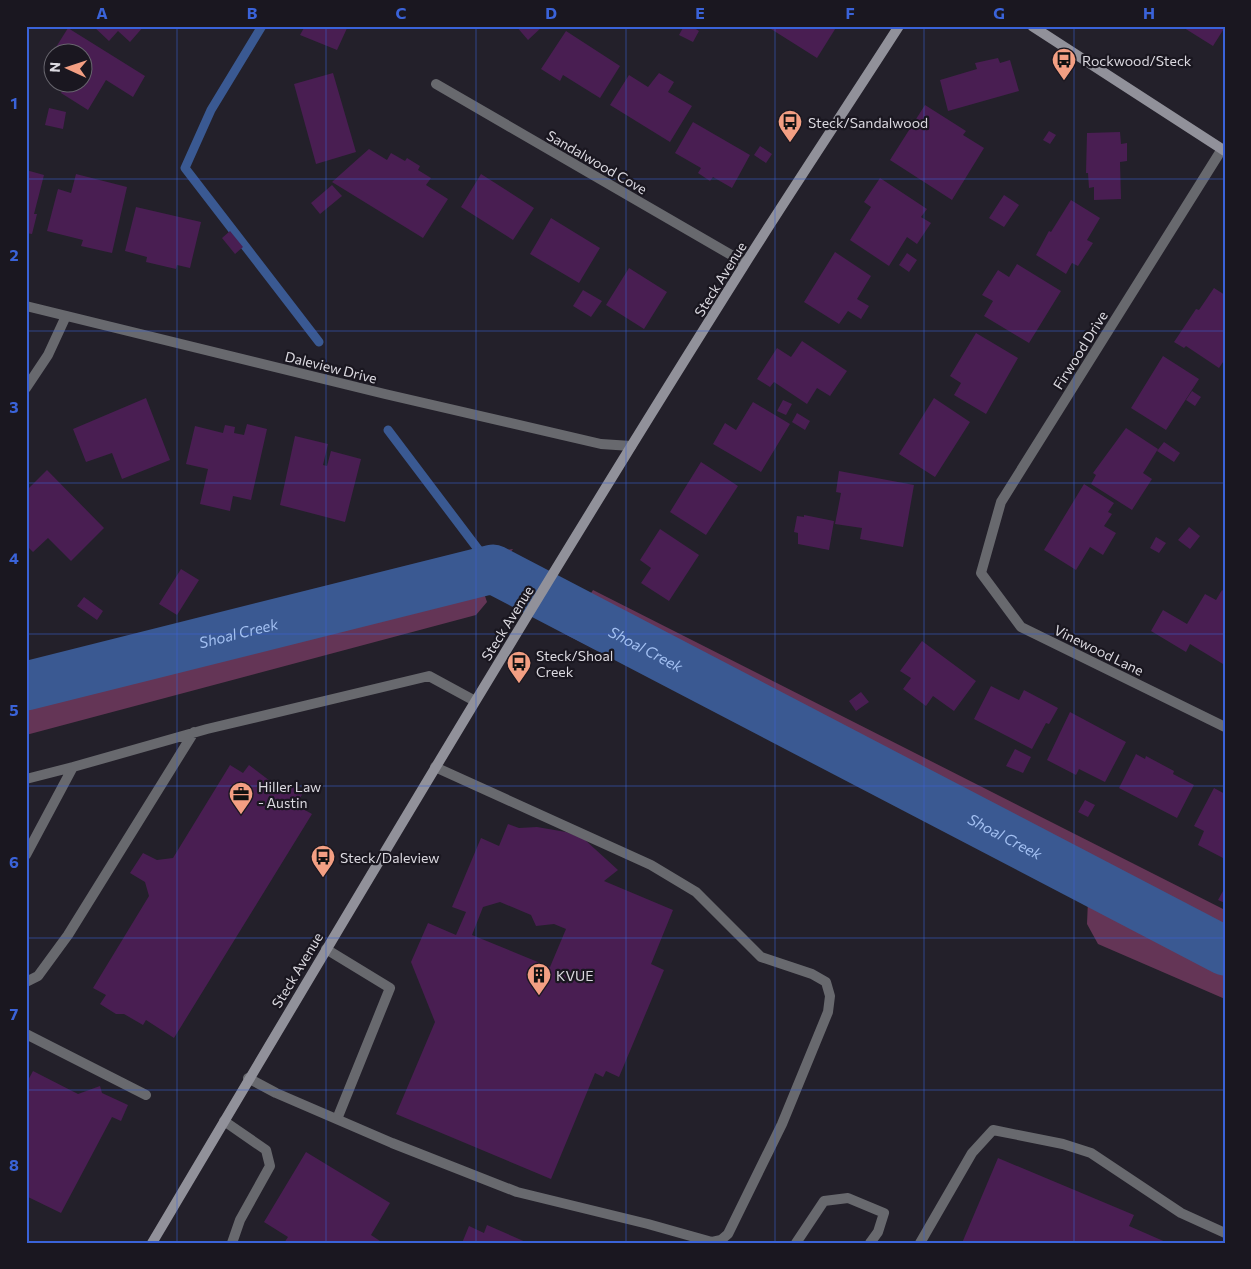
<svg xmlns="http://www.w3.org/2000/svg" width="1251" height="1269" viewBox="0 0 1251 1269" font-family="Commissioner,sans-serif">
<rect width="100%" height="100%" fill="#23202a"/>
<path fill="#643556" d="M513,549L483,590L487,602L476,615L26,735V664L451,558Z
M593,590L1225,910V999L1098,944L1087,924L1088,900L565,634Z"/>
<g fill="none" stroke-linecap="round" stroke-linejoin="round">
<path stroke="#3a5992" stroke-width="9" d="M262,26L211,110L185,168L319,342
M388,430L493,569"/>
<path stroke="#3a5992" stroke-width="49" id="s1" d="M26,686L493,569L1225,951"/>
</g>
<path fill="#491e52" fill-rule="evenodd" d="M93,26H144L130,42L118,31L109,41Z
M305,26H348L337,50L300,35Z
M516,26H543L528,40Z
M684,26H691L699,31L693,42L679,35Z
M773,26H837L817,58L771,29Z
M1181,26H1225V27L1213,46Z
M68,28L145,76L133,97L106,80L88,110L61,93L68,82H82V52H53Z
M566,31L620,66L600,98L563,75L560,81L541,69Z
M52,54V72L44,67Z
M998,58L1000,63L1010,60L1019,91L948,111L940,80L977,69L975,63Z
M333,73L356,152L316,164L294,84Z
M659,73L674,82L668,92L692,106L670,142L610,105L629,75L648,87Z
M925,105L966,131L963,135L984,148L952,200L890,160Z
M49,108L66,112L63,129L45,125Z
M693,122L750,155L732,188L713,177L710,181L698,173L701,168L675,153Z
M1049,131L1056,135L1050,144L1043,140Z
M1120,132L1121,144L1127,143V161L1120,162L1121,199L1094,200V187L1089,188L1088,173H1086L1087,133Z
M760,146L772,154L766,163L754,155Z
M369,149L387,160L391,153L405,161L407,158L420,166L418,170L431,178L426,185L448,199L423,238L332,182Z
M26,170L44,175L34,214H37L32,234L26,233Z
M76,174L127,187L112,253L81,246L83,240L47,231L58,189L71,193Z
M481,174L534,208L513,240L461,207Z
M880,178L927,209L921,217L931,223L917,244L907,237L889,266L850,240L871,207L864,202Z
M332,185L342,196L320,214L311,203Z
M1004,195L1019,205L1004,227L989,218Z
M1071,200L1100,218L1087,240L1093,243L1078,266L1072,263L1066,274L1036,255L1049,231L1051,232Z
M136,207L201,222L190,268L177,265L176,269L146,262L147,257L125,251Z
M551,218L600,248L579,283L530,254Z
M230,231L243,247L235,254L222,238Z
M835,252L871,276L857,299L869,306L861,319L848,311L839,324L804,302Z
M907,253L917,260L909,272L899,265Z
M1017,264L1061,291L1029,343L984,316L993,301L982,295L998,270L1009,277Z
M629,268L667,292L644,329L606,305Z
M1214,288L1225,295V359L1219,368L1186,346L1184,348L1174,342L1196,309L1199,310Z
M583,290L602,301L591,317L573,306Z
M976,333L1018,358L986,414L954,395L961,383L950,376Z
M802,341L847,371L830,396L817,388L807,404L774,382L770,387L757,379L777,348L791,357Z
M1163,356L1199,379L1166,430L1131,408Z
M1192,391L1201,397L1195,406L1186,400Z
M146,398L170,460L122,479L112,453L86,462L73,429Z
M934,398L970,422L935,477L899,454Z
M783,400L792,404L786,415L777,411Z
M753,402L790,424L761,472L713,444L725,423L736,430Z
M797,413L810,421L805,430L792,422Z
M247,424L267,429L251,500L233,496L230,511L200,504L208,469L186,464L195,426L223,433L225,425L235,427L234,433L244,435Z
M1126,428L1158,449L1143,473L1152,479L1132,510L1091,484L1096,475L1093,473Z
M295,436L328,444L323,465L327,466L331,451L361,459L345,522L280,505Z
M1164,442L1180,453L1174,462L1157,451Z
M701,462L738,486L706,535L670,512Z
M47,470L104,528L71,561L48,538L33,552L26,545V491Z
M839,471L914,485L903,547L860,539L862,528L835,524L841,493L836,492Z
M1084,484L1114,503L1108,512L1112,514L1104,526L1116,533L1103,555L1090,547L1076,570L1044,550Z
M804,515L834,521L829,550L798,544V533L794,532L797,516L804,517Z
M1189,527L1200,536L1190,549L1178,540Z
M660,529L699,555L669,601L641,583L651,568L640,560Z
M1156,537L1166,543L1159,553L1150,548Z
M181,569L199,580L177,615L159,604Z
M1222,590L1225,592V661L1223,664L1190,644L1186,652L1151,631L1163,610L1187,624L1205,594L1216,600Z
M84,597L103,611L97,620L77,606Z
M922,641L976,681L954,711L933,696L926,706L903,689L911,678L900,671Z
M991,686L1019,700L1024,690L1058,708L1049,724L1046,723L1032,749L974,719Z
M861,692L869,702L856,711L849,701Z
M1070,712L1126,742L1105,782L1079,769L1076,775L1047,760Z
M1015,749L1031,757L1023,773L1006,766Z
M1136,754L1145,759L1146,756L1174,771L1173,774L1194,785L1177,818L1119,788Z
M230,765L243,773L249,765L287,794L292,786L303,793L296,805L312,814L174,1038L146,1020L143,1025L124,1014H116L100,1004L106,995L93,988L149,896L145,882L130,873L143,853L157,860L173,858Z
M1214,788L1225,794V854L1223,858L1198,845L1204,831L1194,826Z
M1085,800L1095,805L1088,817L1078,812Z
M508,824L519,828L537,827L566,832L584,839L618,870L604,881L673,910L651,964L664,970L619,1077L606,1071L603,1077L595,1073L551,1179L396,1114L435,1022L411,962L428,923L456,935L466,912L452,907L481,838L499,846ZM500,902L531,915L536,926L554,924L566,929L550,967L472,935L483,907Z
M1223,891L1225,892V903L1218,900Z
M33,1071L78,1094L100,1086L102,1093L128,1105L121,1121L112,1117L61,1213L26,1196V1084Z
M306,1152L390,1203L371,1235L383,1243H284L288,1237L264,1222Z
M998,1158L1134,1215L1129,1226L1168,1243H962Z
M487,1225L528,1243H462L469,1226L484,1233Z"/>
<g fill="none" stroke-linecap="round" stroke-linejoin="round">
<path stroke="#68696e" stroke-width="10" d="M26,779L73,767
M26,855L73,767L207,729L429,676L475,701
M326,949L390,988L337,1119
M26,982L38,976L68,935L194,732
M26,1034L146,1095
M248,1078L276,1093L392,1143L517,1192L648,1224L712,1242L721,1240L728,1234L782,1124L828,1012L830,996L826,982L812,974L761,957L696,892L651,865L435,767
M224,1121L266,1150L270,1166L240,1220L232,1243
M796,1243L824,1201L848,1198L884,1213L878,1232L870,1243
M920,1243L972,1153L993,1130L1063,1144L1091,1153L1181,1213L1225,1233"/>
<path stroke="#68696e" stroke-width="10" d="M436,84L745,263
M1222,149L1001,502L981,573L1021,627L1225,727
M26,306L385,394L601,444L631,446
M26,388L48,355L66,316"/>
<path stroke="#91919a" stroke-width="10" d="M1032,26L1225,151
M152,1243C346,916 540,589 743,267C794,186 847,107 899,26"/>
</g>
<path fill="none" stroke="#3a63d9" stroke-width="1" stroke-opacity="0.55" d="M177,26V1243M326,26V1243M476,26V1243M626,26V1243M775,26V1243M924,26V1243M1074,26V1243M26,179H1225M26,331H1225M26,483H1225M26,634H1225M26,786H1225M26,938H1225M26,1090H1225"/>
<defs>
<symbol id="bus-pin" viewBox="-11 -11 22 30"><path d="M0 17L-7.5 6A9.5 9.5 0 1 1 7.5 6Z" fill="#f39f83" stroke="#1a1720"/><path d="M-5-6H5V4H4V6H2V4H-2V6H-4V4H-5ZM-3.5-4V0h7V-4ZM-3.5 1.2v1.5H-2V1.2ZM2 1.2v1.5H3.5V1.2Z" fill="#111"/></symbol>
<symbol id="office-pin" viewBox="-11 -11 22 30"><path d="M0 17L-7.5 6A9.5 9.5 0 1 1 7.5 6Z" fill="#f39f83" stroke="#1a1720"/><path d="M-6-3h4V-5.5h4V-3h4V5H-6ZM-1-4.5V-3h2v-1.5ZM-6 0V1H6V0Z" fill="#111"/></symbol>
<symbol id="building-pin" viewBox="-11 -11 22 30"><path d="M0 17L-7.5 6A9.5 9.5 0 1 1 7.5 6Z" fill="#f39f83" stroke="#1a1720"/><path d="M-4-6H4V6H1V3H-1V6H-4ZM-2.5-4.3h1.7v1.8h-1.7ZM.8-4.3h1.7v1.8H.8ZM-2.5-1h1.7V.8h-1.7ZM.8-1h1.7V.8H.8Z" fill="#111"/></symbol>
</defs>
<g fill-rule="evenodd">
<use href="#bus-pin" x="1050" y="46" width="28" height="38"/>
<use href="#bus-pin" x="776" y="108" width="28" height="38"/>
<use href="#bus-pin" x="505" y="649" width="28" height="38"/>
<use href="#office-pin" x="227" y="780" width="28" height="38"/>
<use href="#bus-pin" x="309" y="843" width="28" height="38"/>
<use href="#building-pin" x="525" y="961" width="28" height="38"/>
</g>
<g text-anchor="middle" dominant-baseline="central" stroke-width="4.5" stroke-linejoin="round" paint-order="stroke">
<g font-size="14" fill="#dbd9e0" stroke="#1a1720" text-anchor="start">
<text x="1082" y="60">Rockwood/Steck</text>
<text x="808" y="122">Steck/Sandalwood</text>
<text x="536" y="655">Steck/Shoal<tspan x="536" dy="16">Creek</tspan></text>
<text x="258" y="786">Hiller Law<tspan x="258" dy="16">- Austin</tspan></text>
<text x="340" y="857">Steck/Daleview</text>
<text x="556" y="975">KVUE</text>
</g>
<g font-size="14" fill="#dbd9e0" stroke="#1a1720">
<text transform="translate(597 162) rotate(30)">Sandalwood Cove</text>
<text transform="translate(720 279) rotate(-58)">Steck Avenue</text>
<text transform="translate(1080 350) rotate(-58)">Firwood Drive</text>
<text transform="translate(331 367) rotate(14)">Daleview Drive</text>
<text transform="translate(507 623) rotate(-58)">Steck Avenue</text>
<text transform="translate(1099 650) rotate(26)">Vinewood Lane</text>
<text transform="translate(297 970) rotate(-59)">Steck Avenue</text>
</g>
<g font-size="15" font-style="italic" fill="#a3c0f2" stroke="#1a1720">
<text stroke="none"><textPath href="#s1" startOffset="219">Shoal Creek</textPath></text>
<text stroke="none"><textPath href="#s1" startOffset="654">Shoal Creek</textPath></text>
<text stroke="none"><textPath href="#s1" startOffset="1059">Shoal Creek</textPath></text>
</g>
</g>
<rect width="1251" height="1269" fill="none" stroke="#1a1720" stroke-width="55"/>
<g transform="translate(68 68) rotate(273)"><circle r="24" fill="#1a1720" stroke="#67656d"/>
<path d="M0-4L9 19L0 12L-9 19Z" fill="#f39f83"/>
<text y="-8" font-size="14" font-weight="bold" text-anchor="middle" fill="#dbd9e0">N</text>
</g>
<rect x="28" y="28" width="1196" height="1214" fill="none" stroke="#3a63d9" stroke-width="2"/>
<g font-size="16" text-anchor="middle" font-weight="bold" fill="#3a63d9">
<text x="102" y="19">A</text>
<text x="252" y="19">B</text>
<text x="401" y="19">C</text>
<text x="551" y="19">D</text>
<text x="700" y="19">E</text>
<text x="850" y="19">F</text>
<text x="999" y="19">G</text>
<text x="1149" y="19">H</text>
<text x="14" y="109">1</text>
<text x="14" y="261">2</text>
<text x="14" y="413">3</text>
<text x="14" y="564">4</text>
<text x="14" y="716">5</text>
<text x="14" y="868">6</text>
<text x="14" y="1020">7</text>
<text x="14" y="1171">8</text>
</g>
</svg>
